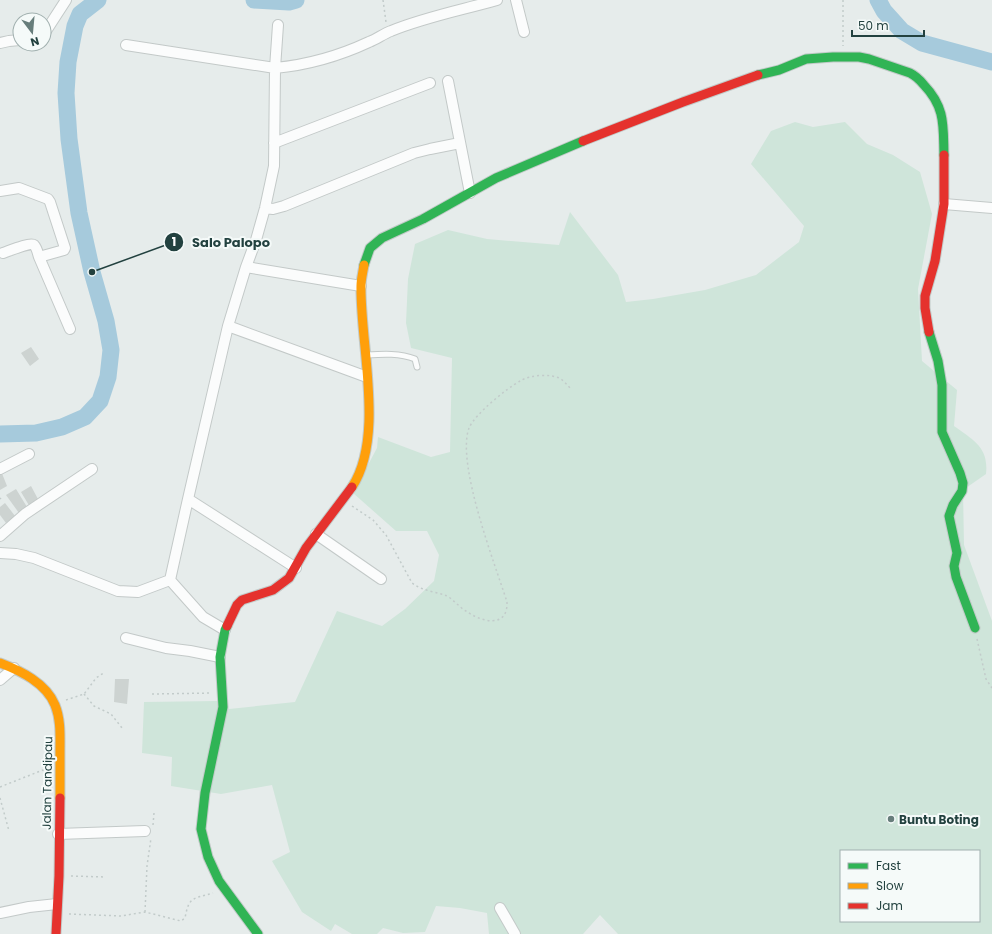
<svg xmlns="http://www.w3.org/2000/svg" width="992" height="934" viewBox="0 0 992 934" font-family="Poppins,sans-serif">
<rect width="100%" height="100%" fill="#e6eceb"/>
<path fill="#cfe5da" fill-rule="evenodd" d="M795,122L813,127L845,122L867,144L893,155L920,172L932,214L918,289L922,361L957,390L954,426C973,440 989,447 986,474L963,490L964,545L992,621V934H618L600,915L583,934H489L487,913L460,908L436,906L425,932L403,933L383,928L377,934H352L335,924L331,931L302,912L272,861L290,852L272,785L221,794L171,786L172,757L142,753L144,702L217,701L229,709L295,702L337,611L382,626L405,609L434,581L439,555L427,531H396L353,493L377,448L378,437L431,457L450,452L452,358L411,348L406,323L408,279L415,244L448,230L487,239L559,245L570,212L618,275L626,302L653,299L705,290L756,275L799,242L804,226L751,164L771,131ZM841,851H979V921H841Z"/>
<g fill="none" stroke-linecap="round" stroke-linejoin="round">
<path stroke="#a6cadc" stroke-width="17" d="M254,0L289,2L296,0
M878,0L884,11L902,31L922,43L992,62
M0,434L36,433L62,427L85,417L100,401L108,377L111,350L106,321L92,272L79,213L69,139L66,93L68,62L75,26L80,14L98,0"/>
</g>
<path fill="#cdd3d1" d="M31,347L39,359L30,366L21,353Z
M0,471H1L7,486L0,490Z
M31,486L39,501L30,507L21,492Z
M16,489L27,507L19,513L6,495Z
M5,503L15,516L6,523L0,515V507Z
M115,679H129L127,704L114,702Z"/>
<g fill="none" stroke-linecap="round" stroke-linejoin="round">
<defs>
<path id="lane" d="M367,355C383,354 400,353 415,359L417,367"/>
<path id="street" d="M516,0L524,32
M44,34L66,0
M0,43L9,41L20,40
M126,45L275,68C307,65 339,56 369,42C377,39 383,34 391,31C425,17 462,10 497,0
M448,81L470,193
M274,143L430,83
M0,191L19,188L48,199L50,202L65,248L64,250L39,257L70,329
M944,204L992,208
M265,208L273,209L284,206L414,153L430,149L460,143
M3,253C9,251 30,242 34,245C37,248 38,254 39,257
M246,267L361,286
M228,326L367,377
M0,469L29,454
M188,499L296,568
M316,534L381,579
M0,536L25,514L92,469
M0,553L16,554L34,558L118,591L138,592L170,580L188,499L228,326L246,267L256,240L265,208L274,166L275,68L278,25
M170,580L203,617L225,630
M126,638L166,648L190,651L220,657
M0,680L14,668
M58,834L145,831
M500,908L515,934
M0,913L29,907L57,904"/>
<path id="fast" d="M758,75L779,70L806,59L833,57H859L869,59L910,73C916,76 920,80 924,85C946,108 943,127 944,155
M364,265L370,248L382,238L423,219L496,178L583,141
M929,332L938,361L942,385V432L960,473L963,483L962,491L953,505L949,516L957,553L954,566L956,577L975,628
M227,626L225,630L220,657L223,707L205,793L201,829L208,857L219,881L258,934"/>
<path id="slow" d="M352,487C385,437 360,344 361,286C361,279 363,272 364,265
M0,663C21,671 46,683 55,705C61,720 60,736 60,751C60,767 60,782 60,798"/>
<path id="jam" d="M583,141L683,102L758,75
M929,332L925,308V296L935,261L944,204V155
M227,626L237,605L242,600L273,590L289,578L306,548L352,487
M56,934L59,876L60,798"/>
</defs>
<use href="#lane" stroke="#c3c9c8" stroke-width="7"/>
<use href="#street" stroke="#c3c9c8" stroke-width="12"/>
<use href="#fast" stroke="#c2cac8" stroke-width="11"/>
<use href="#slow" stroke="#c2cac8" stroke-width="11"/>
<use href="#jam" stroke="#c2cac8" stroke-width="11"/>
<path stroke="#c2cbca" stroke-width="1.5" stroke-dasharray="2 3" stroke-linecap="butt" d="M383,0L386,22
M843,0V46
M0,499L1,498
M352,506L373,520L386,535L412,583L415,585C424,591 437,592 447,596C454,600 459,607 466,611C481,622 508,629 507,602C495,564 456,464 469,428C475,414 506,389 520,381C529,375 551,373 561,379C565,382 568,386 572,390
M977,639L986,679L992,688
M84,694L94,706L111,714L122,728
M152,694L212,693
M66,700L84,694L96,678L105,672
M0,787L48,768
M0,798L9,831
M153,825L154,813
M71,876L106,877
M145,912L147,866L151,838
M69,914L121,916L145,912L181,921L185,918C189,896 193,899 213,893"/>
<use href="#lane" stroke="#fbfcfc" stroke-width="5"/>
<use href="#street" stroke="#fbfcfc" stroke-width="10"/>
<use href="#fast" stroke="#30b455" stroke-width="9"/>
<use href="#slow" stroke="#ff9f0a" stroke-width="9"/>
<use href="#jam" stroke="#e5322d" stroke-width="9"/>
</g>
<circle fill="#677d7b" stroke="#f5faf9" stroke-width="1.5" cx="891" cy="819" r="4"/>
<g text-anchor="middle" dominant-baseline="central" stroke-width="4" stroke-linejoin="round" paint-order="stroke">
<g font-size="12" fill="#22413f" stroke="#f5faf9">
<text transform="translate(47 783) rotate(-89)">Jalan Tandipau</text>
</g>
<g font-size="12" font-weight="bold" fill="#22413f" stroke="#f5faf9" text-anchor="start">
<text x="899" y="819">Buntu Boting</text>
</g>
</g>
<path fill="none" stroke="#22413f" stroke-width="1.5" d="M92 272L174 242"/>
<g fill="#22413f" stroke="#f5faf9" stroke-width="1.5">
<circle cx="92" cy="272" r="4"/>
<circle cx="174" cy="242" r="10"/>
</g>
<g font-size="12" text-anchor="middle" font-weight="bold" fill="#fff">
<text x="174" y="246">1</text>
</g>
<g font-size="13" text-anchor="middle" font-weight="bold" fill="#22413f" stroke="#f5faf9" stroke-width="4" stroke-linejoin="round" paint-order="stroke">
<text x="231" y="247">Salo Palopo</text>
</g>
<rect x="840" y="850" width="140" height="72" fill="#f5faf9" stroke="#a1b0af"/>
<rect x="848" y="863" width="20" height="6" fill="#30b455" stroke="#a1b0af"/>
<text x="876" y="870" font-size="12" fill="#22413f">Fast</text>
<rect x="848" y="883" width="20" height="6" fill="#ff9f0a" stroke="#a1b0af"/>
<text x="876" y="890" font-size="12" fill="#22413f">Slow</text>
<rect x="848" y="903" width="20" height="6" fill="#e5322d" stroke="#a1b0af"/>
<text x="876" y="910" font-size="12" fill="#22413f">Jam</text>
<g transform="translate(32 32) rotate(164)"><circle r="19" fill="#f5faf9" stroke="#a1b0af"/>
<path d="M0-3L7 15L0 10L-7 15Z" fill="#677d7b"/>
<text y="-6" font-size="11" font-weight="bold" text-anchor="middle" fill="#22413f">N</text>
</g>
<path d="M852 30v6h72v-6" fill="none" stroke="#22413f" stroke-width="2"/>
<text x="858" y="30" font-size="12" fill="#22413f" stroke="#f5faf9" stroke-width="3" paint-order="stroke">50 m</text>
</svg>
